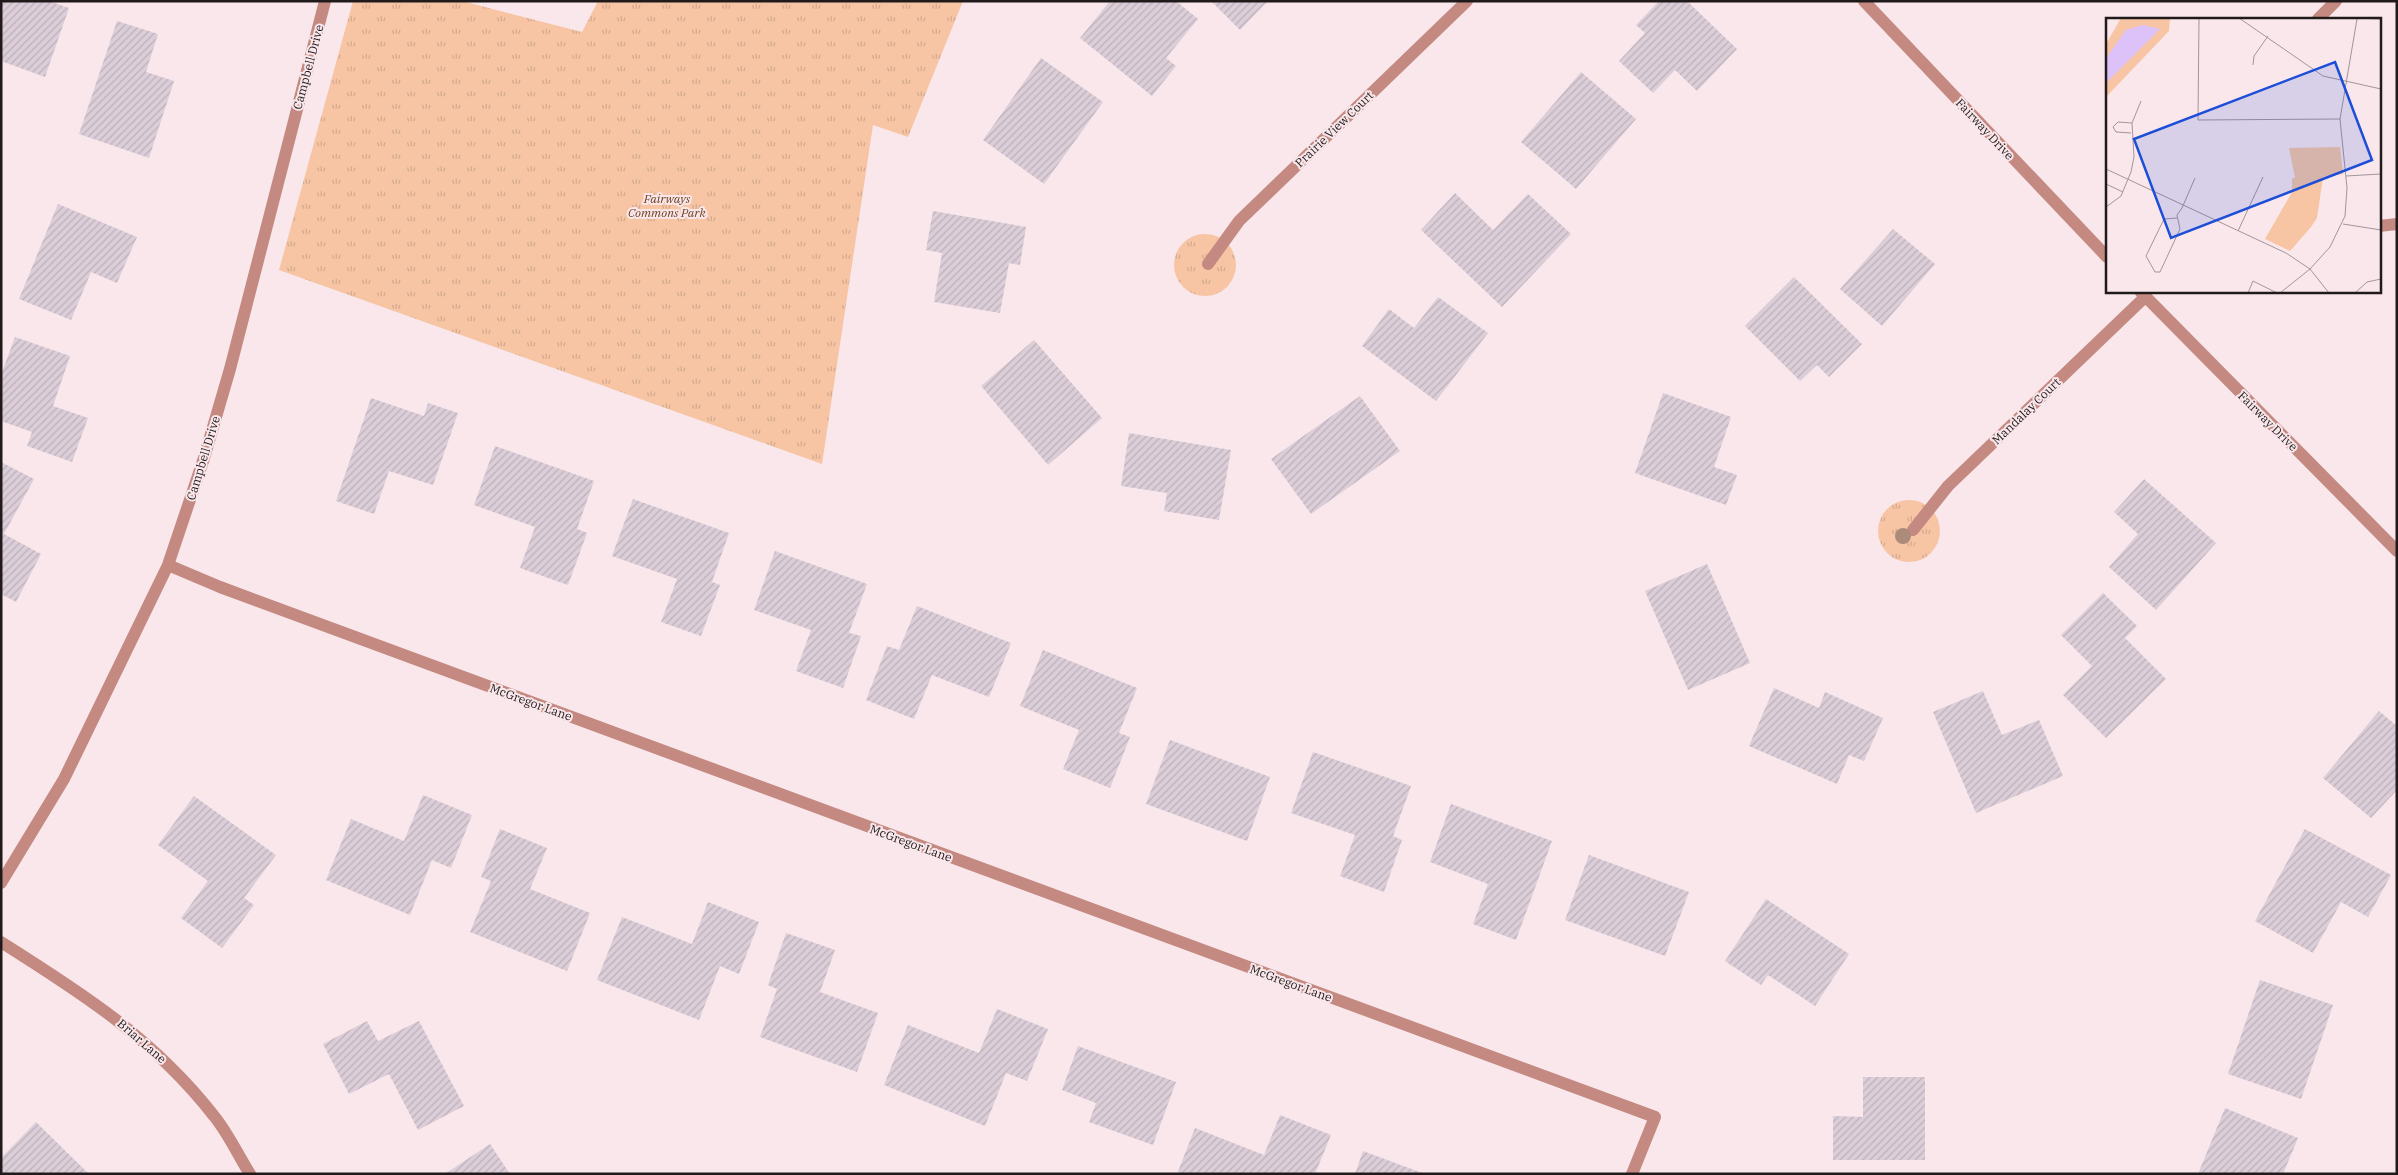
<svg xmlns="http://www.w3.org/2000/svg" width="2398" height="1175" viewBox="0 0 2398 1175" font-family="'IBM Plex Serif',serif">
<defs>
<pattern id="grass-tufts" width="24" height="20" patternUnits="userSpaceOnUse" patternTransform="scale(1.25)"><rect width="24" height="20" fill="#f7c5a4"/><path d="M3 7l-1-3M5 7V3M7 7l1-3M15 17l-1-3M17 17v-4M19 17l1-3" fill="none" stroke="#d3a98d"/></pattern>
<pattern id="building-hatch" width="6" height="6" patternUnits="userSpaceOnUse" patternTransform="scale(1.25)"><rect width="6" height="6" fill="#dcced8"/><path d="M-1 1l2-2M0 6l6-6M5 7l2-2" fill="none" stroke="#bcb0b9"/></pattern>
</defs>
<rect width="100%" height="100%" fill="#f9e7eb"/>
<path fill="url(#grass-tufts)" d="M353,1H462L582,32L598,1H963L908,137L873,125L822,464L279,270Z
M1174 265a31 31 0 1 1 62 0a31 31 0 1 1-62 0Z
M1878 531a31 31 0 1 1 62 0a31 31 0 1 1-62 0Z"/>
<path fill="url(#building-hatch)" d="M1,1H49L69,8L45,77L1,61Z
M1110,1H1176L1198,19L1166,58L1176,66L1152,96L1080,38Z
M1211,1H1268L1240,30Z
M1659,1H1687L1737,49L1697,91L1675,70L1653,93L1619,61L1645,33L1636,25Z
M117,21L158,34L146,72L174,81L149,158L79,134Z
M1041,58L1103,102L1044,184L983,140Z
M1581,72L1636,119L1576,189L1521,142Z
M1455,193L1493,230L1528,194L1571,234L1502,307L1421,230Z
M58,204L137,237L117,283L91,272L71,320L19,299Z
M933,211L1026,227L1020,265L1009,263L1000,313L934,302L942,253L926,250Z
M1893,229L1935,264L1882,326L1840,289Z
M1794,277L1862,344L1829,377L1817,365L1800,381L1745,326Z
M1438,297L1488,333L1436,401L1362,346L1389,309L1414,328Z
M15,337L70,356L53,406L88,418L72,462L27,446L32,432L1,421V375Z
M1034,340L1102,418L1048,465L981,386Z
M1663,393L1731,417L1714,467L1737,475L1726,505L1635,473Z
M1360,396L1400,451L1311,514L1271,459Z
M371,398L424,416L428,403L458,413L433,485L389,471L374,514L336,501Z
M1129,433L1231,450L1219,520L1164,511L1167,493L1121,486Z
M495,446L594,481L577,529L587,533L568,585L520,568L535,527L474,505Z
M1,462L34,479L4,534L41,554L16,602L1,594Z
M2144,479L2216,543L2156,610L2109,567L2138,534L2114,512Z
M633,499L729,533L712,582L720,585L701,636L661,622L677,579L612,556Z
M775,551L867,584L849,633L861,636L843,688L796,671L811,630L754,610Z
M1707,564L1750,663L1688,690L1645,591Z
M2103,593L2137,626L2125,638L2166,679L2106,738L2063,695L2092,666L2061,635Z
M917,606L1011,643L989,697L932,675L914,719L866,700L887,646L899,650Z
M1043,650L1137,688L1119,733L1130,737L1110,788L1063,769L1079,730L1020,706Z
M1774,688L1819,708L1825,692L1883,718L1864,761L1849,755L1837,784L1749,746Z
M1983,691L2002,735L2039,720L2063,776L1976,813L1933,712Z
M2379,711L2397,726V790L2371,818L2323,778Z
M1170,740L1270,777L1247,841L1146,804Z
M1313,752L1411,786L1393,836L1402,840L1384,892L1340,876L1355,835L1291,813Z
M423,795L472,815L451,868L432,860L410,915L326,880L351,819L404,841Z
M194,796L276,855L244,898L254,905L222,948L181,918L208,881L158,845Z
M1451,804L1552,841L1516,940L1473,924L1488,884L1430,862Z
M500,829L547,848L530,889L590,913L567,971L470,932L491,881L481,877Z
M2305,829L2391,875L2368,917L2341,902L2313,953L2255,921Z
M1589,855L1689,892L1665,956L1565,920Z
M1766,899L1849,954L1815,1006L1768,975L1761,985L1725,961Z
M708,902L759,922L739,974L720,966L699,1020L597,980L622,917L692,944Z
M786,933L835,950L820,992L878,1013L857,1072L760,1037L777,989L768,985Z
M2260,980L2333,1005L2301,1099L2228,1074Z
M997,1009L1048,1029L1027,1081L1006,1073L985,1126L884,1085L908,1025L979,1053Z
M367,1021L378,1041L419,1021L464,1106L418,1130L389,1074L349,1094L323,1044Z
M1078,1046L1176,1082L1153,1145L1089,1122L1096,1103L1062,1090Z
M1863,1077H1925V1160H1833V1116L1863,1117Z
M2225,1108L2298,1138L2283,1174H2198Z
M1280,1115L1331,1135L1315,1174H1177L1195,1128L1264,1155Z
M36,1122L89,1174H1V1158Z
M490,1144L510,1174H445Z
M1363,1151L1425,1174H1355Z"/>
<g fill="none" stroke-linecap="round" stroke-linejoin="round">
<path stroke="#c48a82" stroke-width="12" d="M2318,19L2336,1
M2379,226L2397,224"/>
<path stroke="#c48a82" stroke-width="12" d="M1864,1L2107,257
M1208,264L1239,221L1467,1
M2140,291L2397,551
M1913,530L1948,486L2145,297
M168,565L220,587L1655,1117L1632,1174
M1,883L64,779L168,565L204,458L230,369L325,1
M1,942C82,993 154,1039 214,1116C228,1133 238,1155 250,1174"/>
</g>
<circle fill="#ac8b7a" cx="1903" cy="536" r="8"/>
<g text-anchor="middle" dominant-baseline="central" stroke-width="4" stroke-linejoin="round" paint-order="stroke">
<g font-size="12" fill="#201a1b" stroke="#f9e7eb">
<text transform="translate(308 67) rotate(-75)">Campbell Drive</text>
<text transform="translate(1334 129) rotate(-44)">Prairie View Court</text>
<text transform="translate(1985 129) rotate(47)">Fairway Drive</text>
<text transform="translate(2026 411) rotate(-44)">Mandalay Court</text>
<text transform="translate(2268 421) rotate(45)">Fairway Drive</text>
<text transform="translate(203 458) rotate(-73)">Campbell Drive</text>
<text transform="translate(531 702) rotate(20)">McGregor Lane</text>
<text transform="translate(911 843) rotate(20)">McGregor Lane</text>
<text transform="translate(1291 983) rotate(20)">McGregor Lane</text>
<text transform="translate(142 1041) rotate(41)">Briar Lane</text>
</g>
<g font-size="12" font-style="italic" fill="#6d3f1d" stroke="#f9e7eb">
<text x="667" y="198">Fairways<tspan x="667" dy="14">Commons Park</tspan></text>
</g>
</g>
<g transform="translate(2106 18)">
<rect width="275" height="275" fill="#f9e7eb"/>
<path d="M15,0H64L63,13L0,79V26ZM234,129L237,156L217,159L211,200L205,209L184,233L159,221L186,174V160H189L183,130Z" fill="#f7c5a4"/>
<path d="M37,7L54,11L0,65V40L20,12Z" fill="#ddc2fa"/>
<path fill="none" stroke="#a29598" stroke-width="1" d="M93,0L92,102L234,101M133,0L217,58L275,71M248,0L275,1M147,47L148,38L162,18M25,115L10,114L7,109L12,104L26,105M0,151L180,235L204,251L223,275M240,158L275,156M0,166L17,174M0,189L15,178L25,154L28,139L26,105L35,83M76,190L89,160M71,200L58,201L40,238L49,254H54L74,211L71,197L76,190M237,206L275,212M132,213L157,159M142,275L147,263L171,275M174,275L204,251L224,229L239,198L241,170L234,101L251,1M249,275L261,264L275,261"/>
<path fill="#1d4ed8" fill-opacity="0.15" stroke="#1d4ed8" stroke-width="2.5" d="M229,44L266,142L65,220L28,121Z"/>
<rect width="275" height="275" fill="none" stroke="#201a1b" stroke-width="2.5"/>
</g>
<rect width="2398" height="1175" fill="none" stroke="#201a1b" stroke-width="5"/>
</svg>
